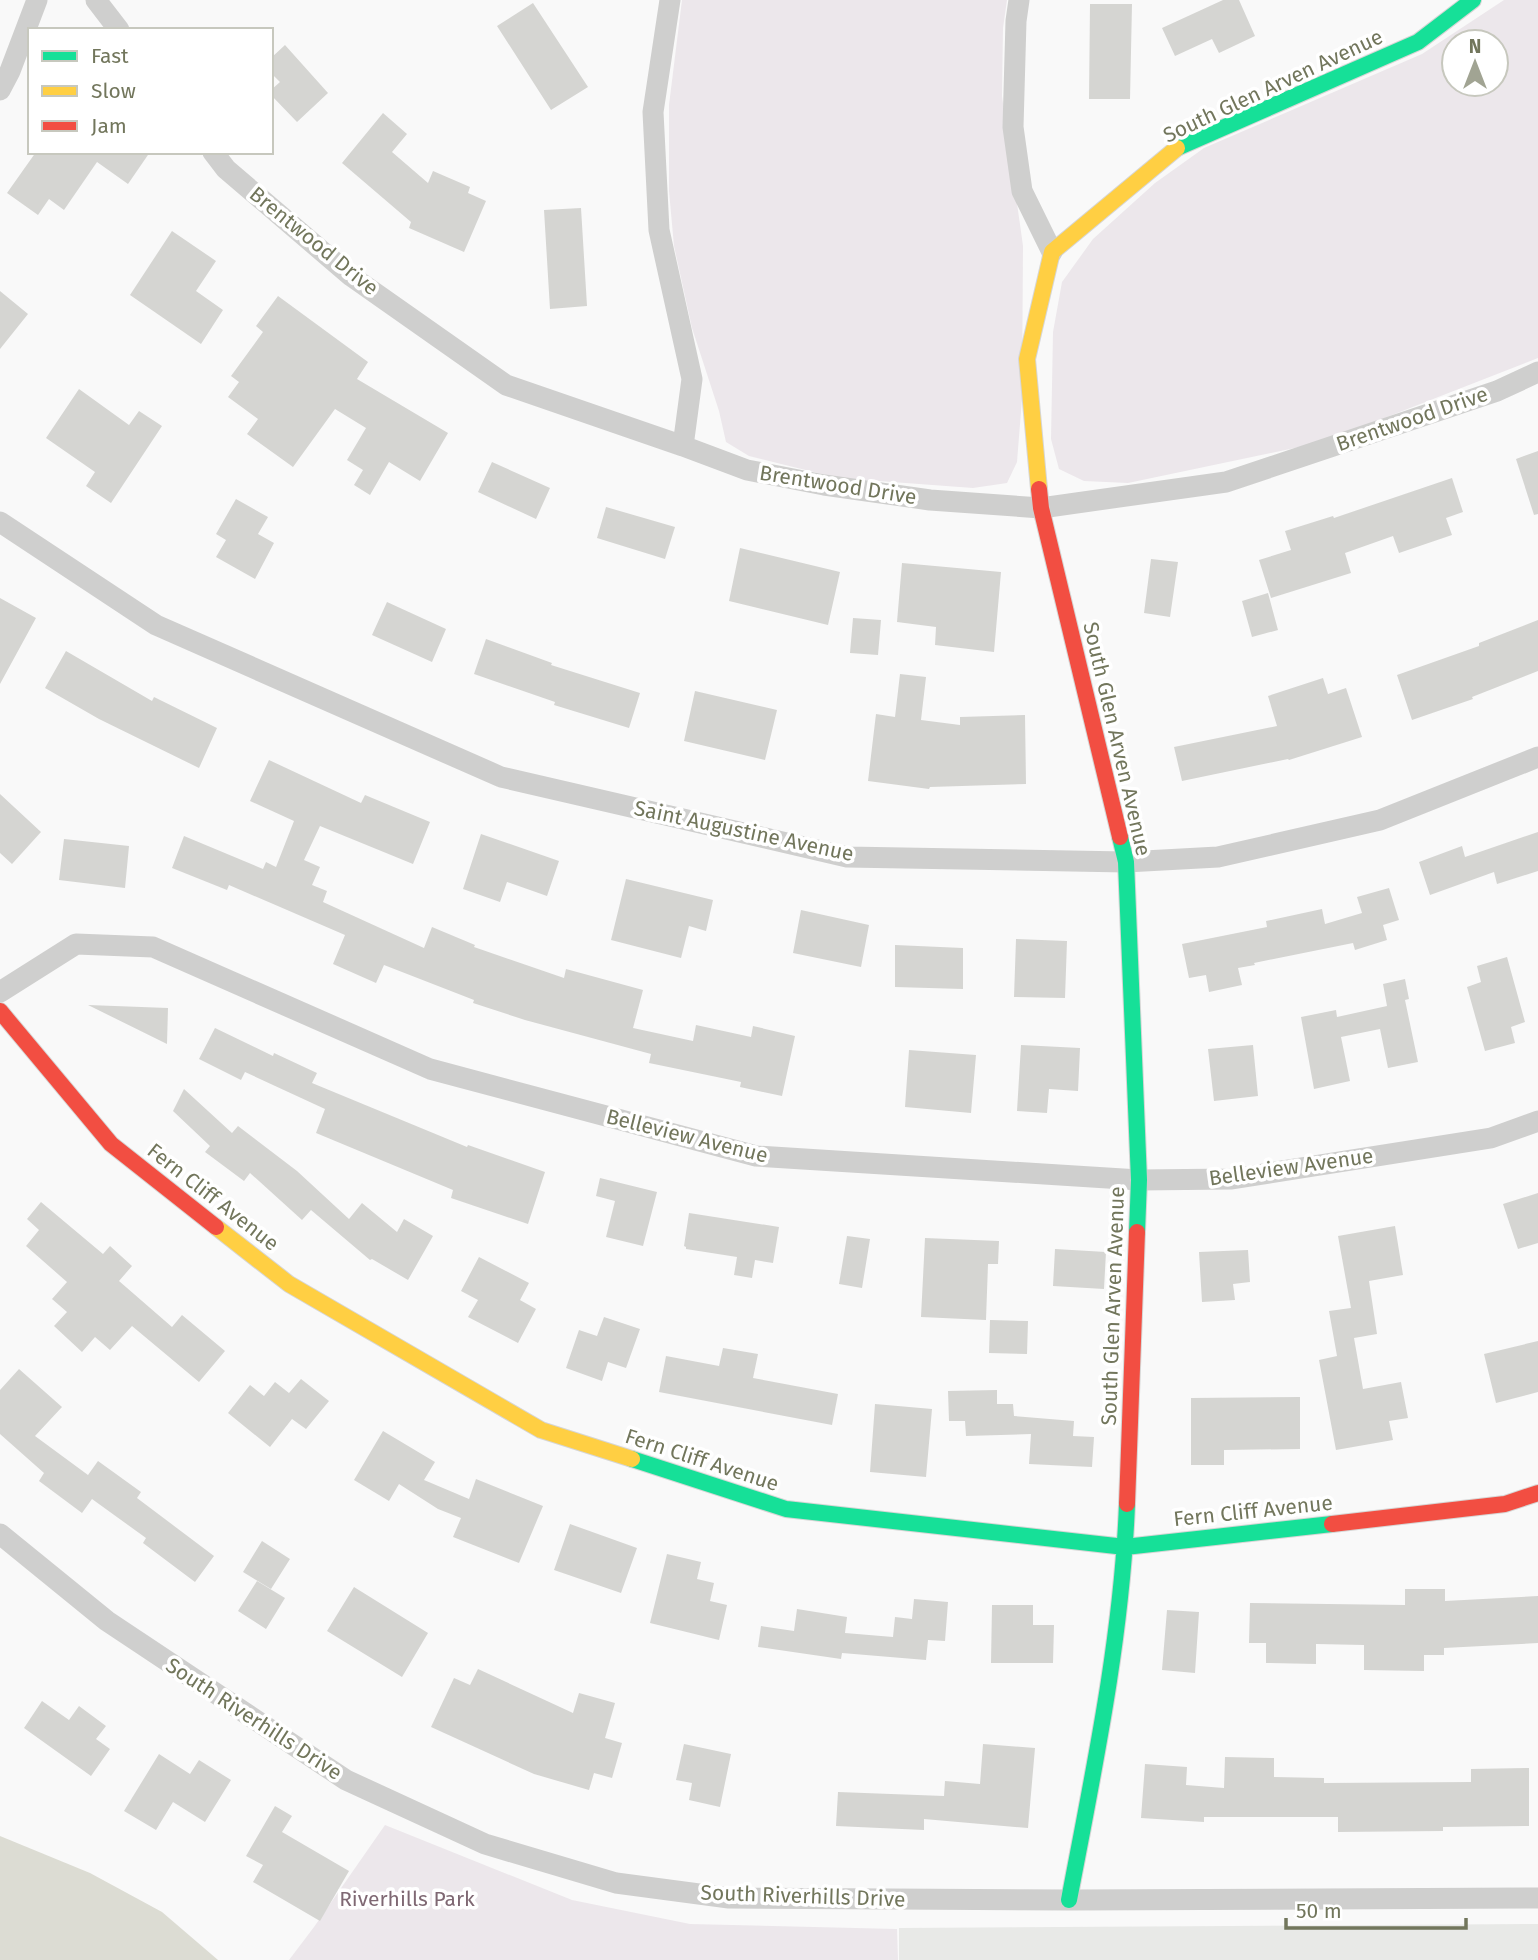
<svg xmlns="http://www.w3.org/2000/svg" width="1538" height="1960" viewBox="0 0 1538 1960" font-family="'Fira Sans',sans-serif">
<rect width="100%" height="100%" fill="#f9f9f9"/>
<path fill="#e8e9e7" d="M1538,1924V1960H899V1928Z"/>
<path fill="#ece7eb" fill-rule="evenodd" d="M682,0H1007L1003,28L1002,96L1023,246L1022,399L1017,462L1007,483L973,488L838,478L749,456L726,442L719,411L692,328L674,246L669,191V105Z
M1504,0H1538V358L1323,442L1128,483L1084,481L1059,469L1051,439L1053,332L1062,282L1093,239L1155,183L1204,148L1422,54ZM1454,42H1496V84H1454Z
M385,1825L572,1900L690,1924L897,1929L898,1960H289L314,1927Z"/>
<path fill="#dcdcd3" d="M0,1836L90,1873L162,1912L218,1960H0Z"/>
<path fill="#d5d5d2" d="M1223,0H1239L1255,36L1219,53L1212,39L1175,56L1162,28Z
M533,3L588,87L551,110L497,26Z
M1090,4H1132L1130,99H1089Z
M285,45L328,93L297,122L271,95V90L280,82L271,73V58Z
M383,113L407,134L392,152L428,183L433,171L470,187L468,193L486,201L464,252L409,228L411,222L342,163Z
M36,152H150L128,184L97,162L64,210L49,199L38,215L7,193Z
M581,208L587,306L550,309L544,210Z
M172,231L216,261L196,291L223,310L201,344L130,295Z
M0,291L28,314L0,349Z
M278,296L368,362L357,379L448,433L420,481L389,462L370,495L354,485L363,470L347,460L366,428L335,409L293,467L247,434L258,419L228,397L239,382L231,376L263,332L256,326Z
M79,389L129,425L139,411L162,426L111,503L86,486L95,472L46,438Z
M1538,451V514L1534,515L1516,459Z
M492,462L550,488L536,519L478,492Z
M1452,478L1463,512L1446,518L1452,535L1399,553L1393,536L1345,553L1351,573L1271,598L1259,560L1291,550L1285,531L1333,516L1334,518Z
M236,499L268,517L258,534L274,543L255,579L216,557L226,540L216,534Z
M606,507L675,527L665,559L597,538Z
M740,548L840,572L828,625L729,601Z
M1151,559L1178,562L1170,617L1144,613Z
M902,563L1001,572L994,652L935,645L936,627L897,622Z
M1268,593L1278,630L1252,637L1242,601Z
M0,598L36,618L0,684Z
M387,602L446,629L432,662L372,635Z
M853,618L881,620L878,655L850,653Z
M1538,620V671L1472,697L1473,699L1412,720L1397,675L1479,646V643Z
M486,639L552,663L551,665L640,693L629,728L554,705L555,702L474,674Z
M66,651L152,701L154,697L217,728L199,768L99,719L45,688Z
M900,674L926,677L921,720L960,725V717L1025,715L1026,784L930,787L929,789L868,781L876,714L895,717Z
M1323,678L1328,694L1346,688L1362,737L1289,760L1288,759L1182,781L1174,747L1277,726L1268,696Z
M695,691L777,710L765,760L684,741Z
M269,760L361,803L365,795L430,822L413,864L320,826L304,860L320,867L312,885L327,891L323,902L424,948L432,927L475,945L474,947L564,978L566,969L643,990L633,1028L693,1041L696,1025L751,1037L753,1026L795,1036L782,1096L740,1087L741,1082L649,1063L651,1054L525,1020L473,1003L474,1000L384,965L376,983L333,964L345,935L229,885L227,890L172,868L184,836L263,869L266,862L276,867L294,821L250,801Z
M0,794L41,832L12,864L0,853Z
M1538,832V871L1497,884L1494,872L1430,895L1419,862L1462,846L1465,857Z
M481,834L559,861L547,896L507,882L500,902L463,889Z
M64,839L129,846L125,888L59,880Z
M626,879L713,900L706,931L689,926L681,958L611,940Z
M1389,888L1399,920L1383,925L1387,940L1355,950L1353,943L1254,963L1255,965L1238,968L1242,985L1209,992L1206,975L1189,978L1182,944L1267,927L1266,921L1322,909L1325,924L1362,913L1357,897Z
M801,910L869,925L861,967L793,953Z
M1016,939L1067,941L1065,998L1014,997Z
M895,945L963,948V989L895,987Z
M1507,957L1525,1022L1511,1027L1515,1043L1485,1051L1467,987L1481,982L1477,966Z
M1405,979L1409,999L1405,1000L1418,1062L1388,1068L1380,1029L1341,1037L1350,1081L1314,1089L1301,1017L1336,1010L1337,1017L1387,1006L1383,984Z
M88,1005L168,1008L167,1044Z
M215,1028L273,1056L274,1053L317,1073L312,1083L467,1147L468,1145L545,1172L528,1224L451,1198L453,1190L316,1133L325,1109L245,1072L241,1080L199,1059Z
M1021,1045L1080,1048L1078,1091L1049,1089L1047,1113L1017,1111Z
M1253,1045L1258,1096L1214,1101L1208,1049Z
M909,1050L976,1055L971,1113L905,1107Z
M184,1089L232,1133L238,1126L297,1171L349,1219L362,1203L397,1232L404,1219L433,1236L408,1280L372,1259L370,1260L311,1210L302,1220L250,1173L244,1181L205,1152L210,1146L173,1111Z
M600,1178L657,1192L643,1246L606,1237L615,1201L596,1196Z
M1538,1193V1243L1518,1249L1503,1204Z
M41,1202L103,1254L110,1246L132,1266L119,1281L172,1327L182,1315L225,1351L199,1382L132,1326L110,1350L95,1337L82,1352L54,1326L67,1312L52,1299L67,1282L26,1246L39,1230L27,1219Z
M689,1213L779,1227L773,1263L755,1260L752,1278L734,1275L737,1257L686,1249V1247L684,1246Z
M1395,1226L1403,1275L1369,1281L1377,1334L1354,1338L1363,1389L1401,1382L1408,1418L1389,1421L1393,1440L1336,1450L1319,1360L1337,1356L1329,1311L1351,1308L1338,1236Z
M847,1236L870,1239L862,1288L839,1284Z
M925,1238L999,1241L998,1264H988L986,1320L921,1317Z
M1055,1249L1106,1252L1104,1289L1053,1286Z
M1248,1250L1250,1282L1233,1284L1235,1300L1202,1302L1199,1252Z
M479,1257L529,1283L520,1300L536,1309L518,1343L468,1317L478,1300L461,1291Z
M604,1317L640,1329L626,1368L608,1362L602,1381L566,1368L579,1330L597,1336Z
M990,1320L1028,1321L1027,1354L989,1353Z
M1538,1341V1392L1496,1403L1484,1354Z
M723,1348L758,1354L753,1378L838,1394L832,1425L659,1392L666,1356L719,1366Z
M19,1369L62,1407L35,1436L88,1475L98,1461L141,1492L137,1498L214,1556L195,1582L143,1543L146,1538L92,1499L82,1513L39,1481L44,1473L0,1434V1390Z
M301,1379L329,1401L306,1429L292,1419L270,1447L228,1413L250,1385L264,1396L275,1382L289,1393Z
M997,1390V1404H1013L1014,1416L1074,1421L1073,1436L1094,1437L1092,1467L1029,1464L1031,1434L966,1436L965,1421H949L948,1391Z
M1300,1397V1449L1224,1450V1465H1191V1398Z
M875,1404L932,1409L926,1477L870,1472Z
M383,1431L435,1462L424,1480L469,1499L476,1479L543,1506L519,1563L453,1537L461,1518L438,1509L399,1484L389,1501L354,1480Z
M570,1524L637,1548L621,1593L554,1570Z
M262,1541L290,1559L271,1589L243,1572Z
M667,1554L701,1562L697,1579L714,1583L710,1601L727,1605L719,1640L650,1623Z
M257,1581L285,1598L266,1629L238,1611Z
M354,1587L428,1633L402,1677L327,1631Z
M1405,1589H1445V1601L1538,1596V1643L1444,1648V1655H1424V1671L1364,1670V1645L1316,1644V1664L1266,1663V1643H1249L1250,1603L1405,1605Z
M914,1599L948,1602L945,1641L928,1640L926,1660L842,1653L841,1659L758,1647L761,1626L794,1631L797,1609L847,1617L845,1633L893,1637L895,1617L912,1619Z
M992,1605H1033V1625H1054L1053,1663H991Z
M1167,1610L1199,1612L1195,1673L1162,1670Z
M478,1669L573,1713L579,1693L615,1703L605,1738L622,1743L612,1778L594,1773L589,1790L534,1774L431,1727L454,1678L470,1685Z
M42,1701L69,1720L79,1706L106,1726L96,1739L110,1749L91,1776L24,1728Z
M684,1744L731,1754L720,1807L689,1800L692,1783L676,1780Z
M983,1744L1035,1748L1028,1828L924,1819V1830L836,1826L838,1792L944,1796L945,1781L980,1784Z
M159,1754L190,1774L199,1760L231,1780L205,1822L173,1802L156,1830L124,1811Z
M1225,1757L1274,1758V1777L1324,1778V1783L1471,1782V1769L1529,1768V1826L1443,1827V1831L1338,1832V1817H1204V1822L1141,1818L1145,1764L1187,1767L1186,1785L1224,1788Z
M275,1806L292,1816L282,1832L349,1871L320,1921L253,1882L263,1865L246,1856Z"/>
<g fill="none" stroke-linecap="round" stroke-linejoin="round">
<defs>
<path id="fast" d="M1177,148L1418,42L1473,0
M1120,837L1126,862L1139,1180L1137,1232
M632,1459L786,1509L1125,1547L1332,1524
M1069,1900C1094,1769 1122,1637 1127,1504"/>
<path id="slow" d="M1039,489L1027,359L1052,252L1177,148
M216,1227L289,1284L541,1430L632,1459"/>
<path id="jam" d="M1039,489L1041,508L1120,837
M0,1011L111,1144L216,1227
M1127,1504L1137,1232
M1332,1524L1505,1504L1538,1493"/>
</defs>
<use href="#fast" stroke="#d6d6d5" stroke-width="18"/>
<use href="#slow" stroke="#d6d6d5" stroke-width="18"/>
<use href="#jam" stroke="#d6d6d5" stroke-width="18"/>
<path stroke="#cfcfce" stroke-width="21" d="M96,0L119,30
M670,0L653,112L659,230L692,379L683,446
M1019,0L1016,21L1013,127L1022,191L1052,252
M0,90L10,71L37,0
M213,152L226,169L351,276L506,385L683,446L747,470L824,485L930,500L1041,508L1226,482L1497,391L1538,372
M0,522L156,625L501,777L847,857L1126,862L1218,857L1380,820L1538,757
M0,992L76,944L153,947L430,1069L756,1156L1139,1180L1232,1179L1491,1138L1538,1121
M0,1534L107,1621L346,1780L485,1844L616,1883L729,1898L1069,1900L1538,1898"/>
<use href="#fast" stroke="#16e098" stroke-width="16"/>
<use href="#slow" stroke="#ffcf43" stroke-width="16"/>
<use href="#jam" stroke="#f24e42" stroke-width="16"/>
</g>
<g text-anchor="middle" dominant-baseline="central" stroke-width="7" stroke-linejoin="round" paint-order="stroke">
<g font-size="21" fill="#72765c" stroke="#fff">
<text transform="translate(1273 86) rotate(-25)">South Glen Arven Avenue</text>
<text transform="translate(314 241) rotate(39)">Brentwood Drive</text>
<text transform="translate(1412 419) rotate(-19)">Brentwood Drive</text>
<text transform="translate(838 485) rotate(9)">Brentwood Drive</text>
<text transform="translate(1117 739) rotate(77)">South Glen Arven Avenue</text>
<text transform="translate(744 831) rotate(12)">Saint Augustine Avenue</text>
<text transform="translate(687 1136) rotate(14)">Belleview Avenue</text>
<text transform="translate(1291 1167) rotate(-8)">Belleview Avenue</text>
<text transform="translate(213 1197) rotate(38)">Fern Cliff Avenue</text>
<text transform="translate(1113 1306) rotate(-88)">South Glen Arven Avenue</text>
<text transform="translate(702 1460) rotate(18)">Fern Cliff Avenue</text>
<text transform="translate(1253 1511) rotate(-6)">Fern Cliff Avenue</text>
<text transform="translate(254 1719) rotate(33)">South Riverhills Drive</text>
<text transform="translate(803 1896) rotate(2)">South Riverhills Drive</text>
</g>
<g font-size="21" fill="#7f6873" stroke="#fff">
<text x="407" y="1899">Riverhills Park</text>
</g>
</g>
<rect x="28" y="28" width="245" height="126" fill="#ffffff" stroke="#c7c8be" stroke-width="2"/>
<rect x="42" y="51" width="35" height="10" fill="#16e098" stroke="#c7c8be" stroke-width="2"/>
<text x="91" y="63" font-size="21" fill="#72765c">Fast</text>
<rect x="42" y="86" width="35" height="10" fill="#ffcf43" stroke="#c7c8be" stroke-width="2"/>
<text x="91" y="98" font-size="21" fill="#72765c">Slow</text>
<rect x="42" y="121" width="35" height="10" fill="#f24e42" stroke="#c7c8be" stroke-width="2"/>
<text x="91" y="133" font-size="21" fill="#72765c">Jam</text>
<g transform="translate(1475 63)"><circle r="33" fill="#ffffff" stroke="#c7c8be" stroke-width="2"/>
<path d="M0-5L12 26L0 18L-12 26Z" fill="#a1a493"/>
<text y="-10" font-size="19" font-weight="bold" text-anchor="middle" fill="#72765c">N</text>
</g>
<path d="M1286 1918v10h180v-10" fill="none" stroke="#72765c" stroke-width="3.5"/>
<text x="1296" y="1918" font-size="21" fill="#72765c" stroke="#ffffff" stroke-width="5" paint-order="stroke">50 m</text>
</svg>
